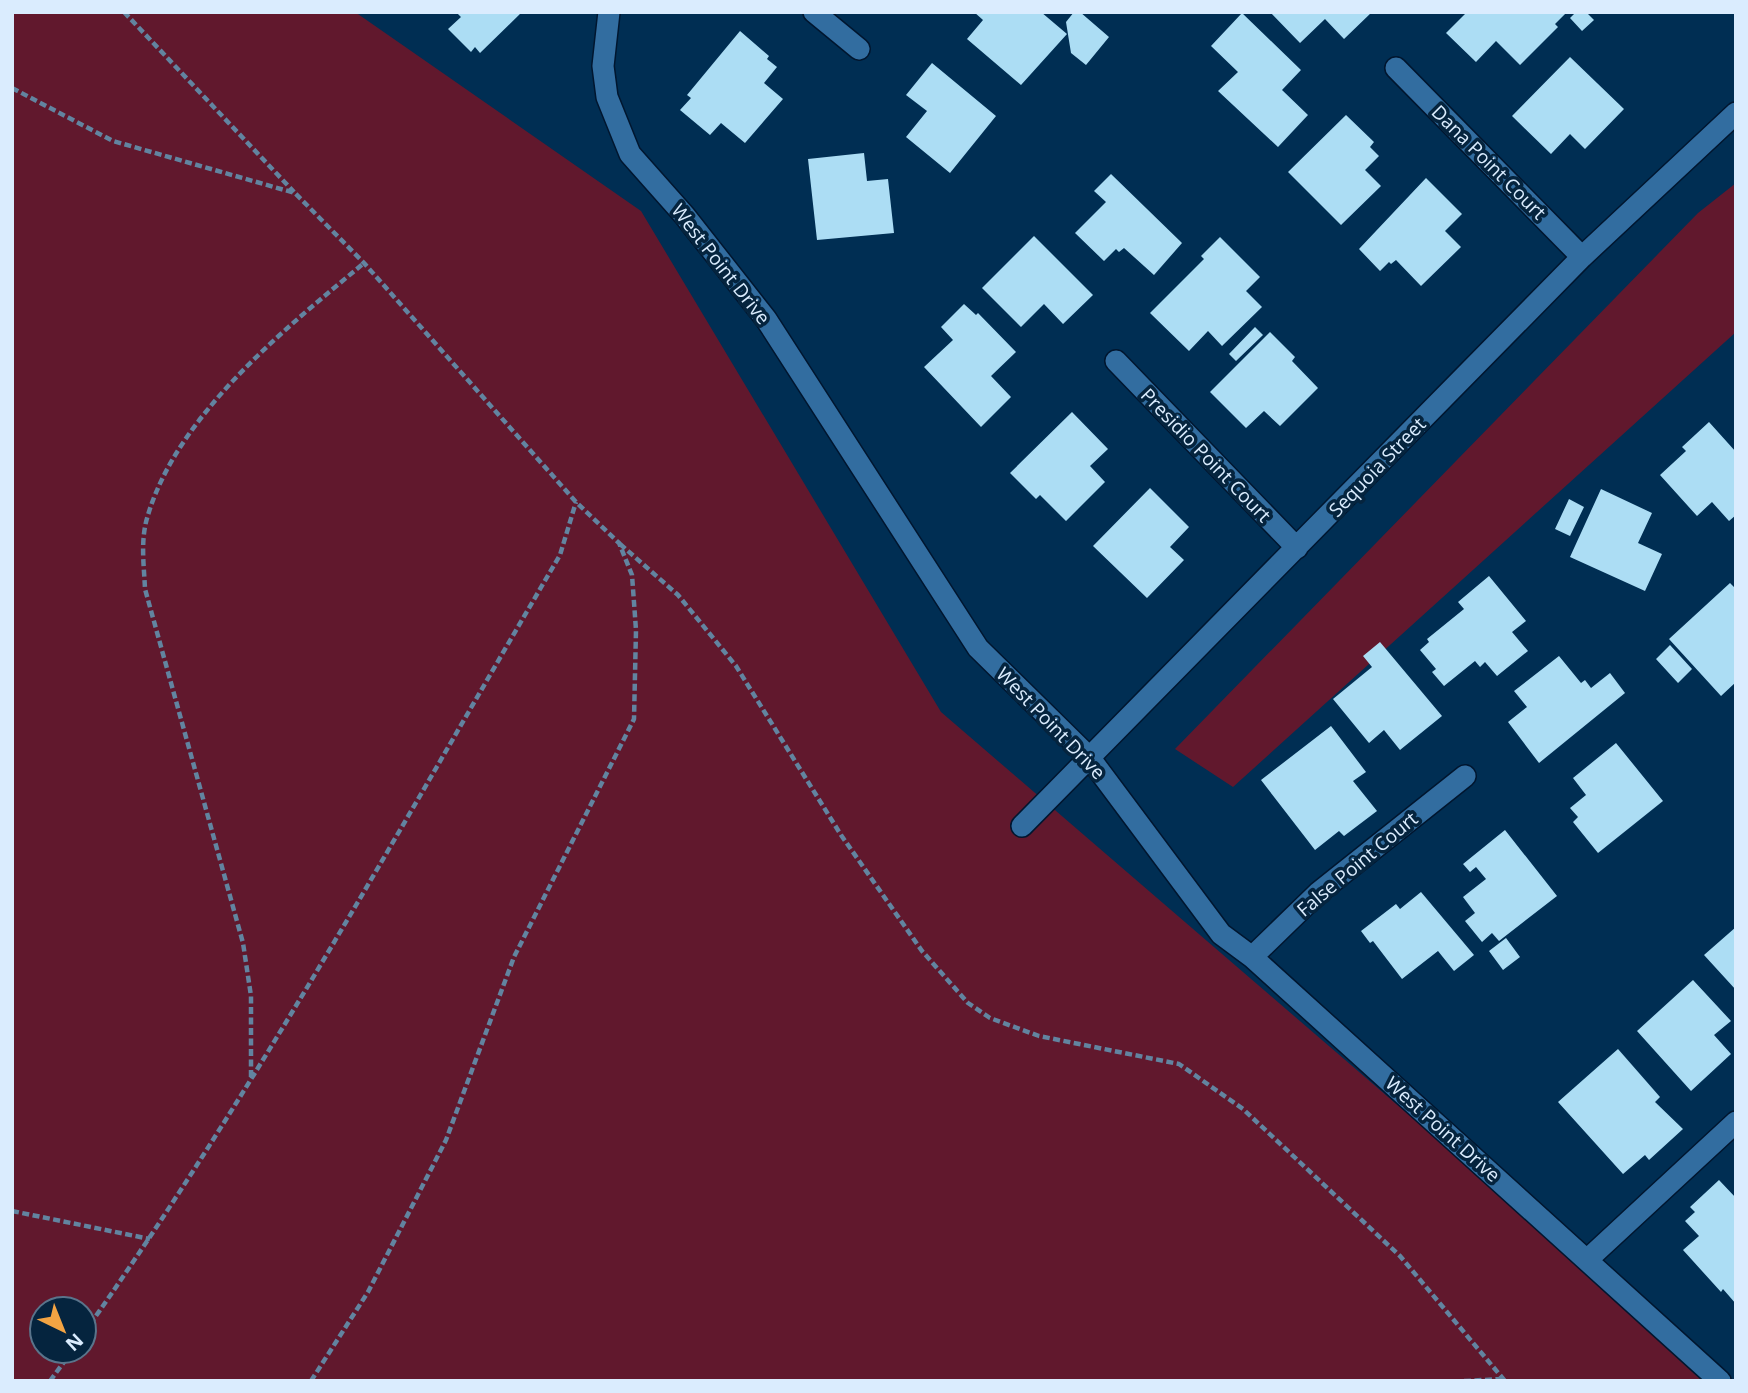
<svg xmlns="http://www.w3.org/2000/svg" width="1748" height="1393" viewBox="0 0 1748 1393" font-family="'Open Sans',sans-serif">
<rect width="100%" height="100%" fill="#002e53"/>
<path fill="#61182d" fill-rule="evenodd" d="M12,12H355L641,211L941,712L1718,1381H12ZM42,1309H84V1351H42Z
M1736,183V332L1233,787L1175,749L1698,213Z"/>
<path fill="#acddf4" d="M456,12H522L480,53L475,47L471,52L448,29L461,17Z
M974,12H1041L1067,34L1021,85L967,39L983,20Z
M1074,12H1080L1109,37L1086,65L1071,53L1066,22Z
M1270,12H1372L1344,39L1325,19L1300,43Z
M1467,12H1567L1555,24L1558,27L1520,65L1496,41L1476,62L1446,33Z
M1576,12H1586L1594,20L1582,31L1570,18Z
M1242,13L1301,70L1282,90L1308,115L1278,147L1218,91L1238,72L1211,46Z
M740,31L769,56L767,59L777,67L764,83L783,99L745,143L721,123L710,135L680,110L691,98L687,95Z
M1570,57L1624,109L1585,149L1570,134L1551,154L1512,116Z
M932,63L996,116L950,173L906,137L927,111L906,95Z
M1346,115L1374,142L1370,147L1379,156L1365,170L1381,186L1341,225L1288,172Z
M864,153L867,181L888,179L894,233L817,240L808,159Z
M1111,174L1182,243L1154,275L1124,248L1119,252L1116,249L1104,261L1075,233L1106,202L1094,191Z
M1426,178L1462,214L1445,231L1461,247L1421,286L1396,260L1391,264L1389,262L1380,271L1359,249Z
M1034,236L1093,295L1063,324L1044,304L1021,327L982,288Z
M1220,237L1260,277L1246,291L1262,307L1222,346L1208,331L1189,351L1150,313L1204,259L1201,256Z
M964,304L976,315L978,313L1016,352L991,376L1011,397L981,427L924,367L953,340L941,327Z
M1255,327L1263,335L1236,361L1229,354Z
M1270,332L1295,357L1292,361L1318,388L1280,426L1264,411L1246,428L1210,392Z
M1072,412L1108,449L1090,466L1105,482L1066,521L1040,495L1036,499L1010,473Z
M1709,422L1736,452V515L1729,521L1712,502L1697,516L1660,475L1686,451L1682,447Z
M1150,488L1189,527L1170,547L1184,560L1147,598L1093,546Z
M1601,489L1652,513L1638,543L1662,554L1645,591L1570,557Z
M1569,499L1584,507L1570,536L1555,529Z
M1489,576L1526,621L1512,632L1528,651L1497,676L1485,662L1480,667L1475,661L1444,686L1432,672L1436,669L1420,650L1429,642L1427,639L1464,609L1458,602Z
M1730,583L1736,589V682L1721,696L1669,639Z
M1380,642L1442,716L1400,750L1384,730L1369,743L1333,699L1372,667L1363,656Z
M1670,645L1692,669L1678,683L1656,659Z
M1559,656L1581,683L1585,680L1591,688L1610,673L1625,693L1539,763L1508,722L1527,707L1514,691Z
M1331,726L1366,772L1353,781L1377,811L1344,836L1339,831L1315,850L1261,780Z
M1616,743L1663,801L1598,853L1573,822L1578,817L1570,808L1586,795L1573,778Z
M1505,830L1557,896L1499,941L1492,933L1482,942L1465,921L1475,913L1463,897L1486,879L1476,867L1470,872L1463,864Z
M1421,892L1474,955L1454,971L1438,951L1402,979L1373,941L1370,943L1361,931L1396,904L1400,909Z
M1736,927V990L1704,955Z
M1506,938L1520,957L1503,970L1489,951Z
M1693,980L1731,1021L1714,1035L1731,1054L1691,1091L1637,1031Z
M1618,1049L1660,1097L1655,1102L1683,1129L1649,1160L1645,1155L1623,1174L1558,1102Z
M1719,1180L1736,1198V1304L1723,1289L1721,1292L1683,1250L1699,1236L1685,1221L1695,1212L1690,1207Z"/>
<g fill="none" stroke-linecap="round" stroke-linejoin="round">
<defs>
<path id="street" d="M609,12L603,66L607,97L630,154L685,216L766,319L978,648L1089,757L1221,934L1252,957L1720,1381
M814,12L859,49
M1396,68L1582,257
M1116,361L1297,548
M1022,826L1582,257L1736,113
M1252,957L1318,893L1465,776
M1587,1260L1736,1122"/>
</defs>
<use href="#street" stroke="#00162f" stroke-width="24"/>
<path stroke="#6284a0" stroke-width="4.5" stroke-dasharray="7 3.5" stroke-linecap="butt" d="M124,12L294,192
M12,88L113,141L295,193L364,263L576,502L619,543L632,575L636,630L634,719L514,957L446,1140L368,1292L311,1381
M620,544L678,595L736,666L841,835L922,951L968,1003L990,1018L1039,1036L1179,1064L1243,1109L1400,1256L1505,1381
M251,1077V996L243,943L145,589C144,565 140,539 148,515C178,414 286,328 364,263
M12,1211L150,1239
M84,1333C259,1085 406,817 560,555L576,502
M50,1381L72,1351
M1464,1381L1502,1379"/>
<use href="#street" stroke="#326da0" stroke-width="21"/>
</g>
<g text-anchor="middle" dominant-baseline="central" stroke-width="7" stroke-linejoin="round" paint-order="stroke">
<g font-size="19" fill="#daecfe" stroke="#05243e">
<text transform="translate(1489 162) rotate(45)">Dana Point Court</text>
<text transform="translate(721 264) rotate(52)">West Point Drive</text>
<text transform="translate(1206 455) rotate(46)">Presidio Point Court</text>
<text transform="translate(1377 467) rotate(-46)">Sequoia Street</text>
<text transform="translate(1051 723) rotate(46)">West Point Drive</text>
<text transform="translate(1357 864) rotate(-40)">False Point Court</text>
<text transform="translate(1443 1129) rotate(42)">West Point Drive</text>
</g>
</g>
<rect width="1748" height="1393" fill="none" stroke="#daecfe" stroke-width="28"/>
<g transform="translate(63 1330) rotate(137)"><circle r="33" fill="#05243e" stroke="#5a748b" stroke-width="2"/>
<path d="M0-5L12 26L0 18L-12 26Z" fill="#f3a443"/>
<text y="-10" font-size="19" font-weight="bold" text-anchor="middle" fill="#daecfe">N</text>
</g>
</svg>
